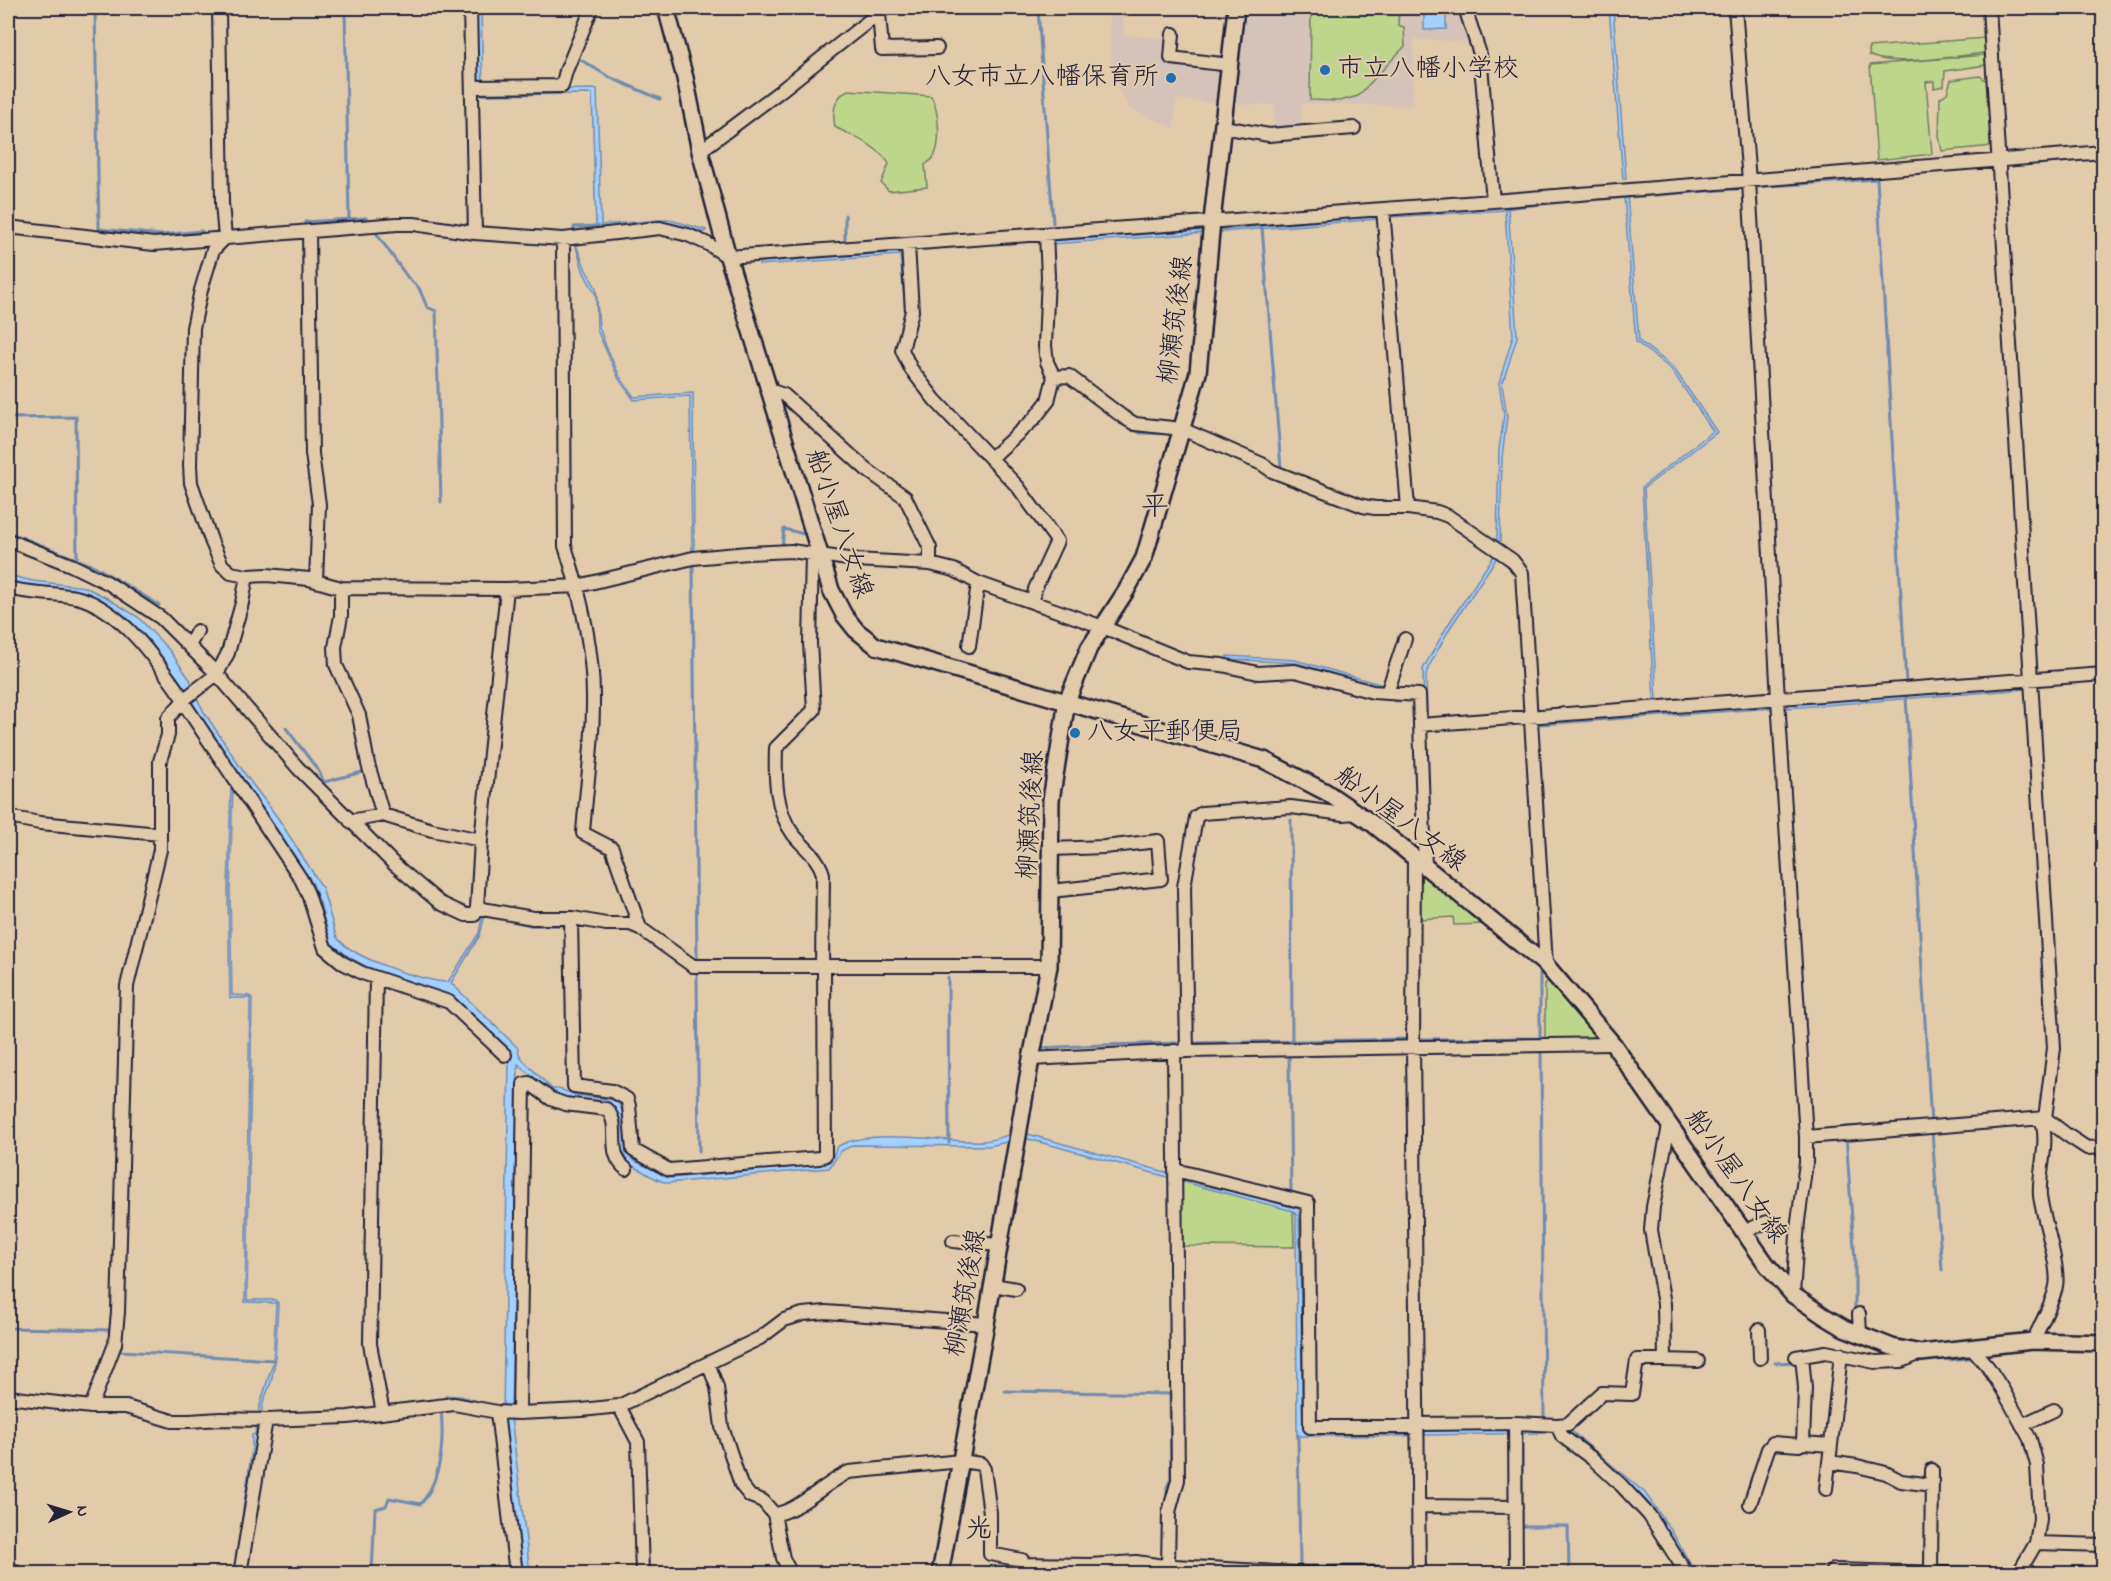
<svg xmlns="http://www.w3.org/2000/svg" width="2111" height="1581" viewBox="0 0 2111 1581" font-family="'Indie Flower','Klee One',sans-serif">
<rect width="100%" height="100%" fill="#e1cbaa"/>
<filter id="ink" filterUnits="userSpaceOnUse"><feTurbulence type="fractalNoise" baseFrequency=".0167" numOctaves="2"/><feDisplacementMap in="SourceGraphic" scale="12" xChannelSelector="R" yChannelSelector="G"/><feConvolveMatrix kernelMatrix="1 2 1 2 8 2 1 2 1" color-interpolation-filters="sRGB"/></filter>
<g filter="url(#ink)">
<path fill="#d5c3ba" d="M1109,8H1123L1124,35L1170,39L1167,61L1227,68L1223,104L1176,99L1174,128L1129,108L1118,88L1111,57Z
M1243,8H1462L1473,42L1414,39L1413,106L1302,103L1300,130L1274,131L1275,105L1233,104Z"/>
<path fill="#bed68c" stroke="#707c64" stroke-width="1.5" d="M1311,8H1399L1398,25L1404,27L1405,46L1358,96L1340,101L1310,100Z
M1985,38V53C1958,55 1892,68 1869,55V47Z
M1985,55L1986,65L1945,71L1944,86L1934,88V81L1926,82L1932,154L1877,160L1870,65Z
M1980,76L1988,82L1993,146L1942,151L1939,136L1940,98L1947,93L1951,80Z
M848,90L931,96C939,110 942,145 933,158C931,161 927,163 925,165L927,187L889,191L881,183L889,164C879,146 852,136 835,127C832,113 834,97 848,90Z
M1418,868L1486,924L1454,925L1453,917L1419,919Z
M1548,977L1598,1035L1590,1038H1545V984L1548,981Z
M1180,1181L1293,1210L1294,1247L1180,1246Z"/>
<path fill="#a3d0fe" stroke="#6f8ab0" stroke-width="1.5" d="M477,8H481L483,91L597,89L601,225L659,220H670L706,230L705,232L670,224H655L596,230L592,94L478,95Z
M1424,8H1446V29L1424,30Z
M1609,8H1613L1626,179H1623Z
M1627,195L1639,341L1673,367L1717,432L1644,488L1657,699H1654L1642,487L1713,431L1671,369L1636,342L1624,196Z
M1508,206L1517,337L1502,385L1507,416L1502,458L1500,541H1497L1499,450L1504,415L1499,383L1513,336L1505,210L1391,217V215Z
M1376,216L1377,219L1222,232V230Z
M1205,230V233L1051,244L1050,241Z
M576,247H577L586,270L596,288L599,327L606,346L620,377L634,397L693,393L694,552H692L690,396L634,400L619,379L597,330L596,295L584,273Z
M903,252L907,310L898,343L905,310L900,255L759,265V262Z
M1495,554L1498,556L1450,628L1428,668L1426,675L1427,717H1424L1423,669L1448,625Z
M8,575L33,581L85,587L107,598L138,617L170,651L191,681L192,688L204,712L247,777L278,818L322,887L336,936C349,957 423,982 448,982L479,933L483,912L529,923L565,925V926H531L485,915L480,935L451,983L518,1048L519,1054L523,1060L552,1089H559L576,1095L613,1100C630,1107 623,1139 627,1154L635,1161L670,1178L826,1164L831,1161L837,1147C866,1127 947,1143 983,1141C998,1140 1007,1133 1024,1133L1169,1173L1168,1177L1025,1138L989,1146L853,1145L841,1151L829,1168L668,1183C658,1181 650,1176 642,1171C606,1153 622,1139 615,1108L569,1100L554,1095L518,1064L511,1417L530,1573H521L503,1410L509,1057L443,994L367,967L352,959L332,944L327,934L321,906L313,884L259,805L239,778L195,712L182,685L163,659L129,621L95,600L8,583Z
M1227,656L1295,660L1383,685L1382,688L1296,663L1227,659Z
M2026,685V689L1788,708V703Z
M1773,704V708L1538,725V722Z
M231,784L233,785L230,891L232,995L249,996L252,998L247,1300H275L278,1303L275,1362L271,1382L263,1403L243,1525H241L252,1448V1435L255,1434L260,1405L273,1363L276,1303L245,1302L250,998H230L228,892Z
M1181,1177L1299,1209L1303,1430L1306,1432L1410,1431V1436H1297L1296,1214L1293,1211L1180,1181Z
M1545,1429V1433L1425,1435V1430Z
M1566,1429H1569L1645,1493L1671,1530L1691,1565L1708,1573C1680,1573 1680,1549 1667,1530C1660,1519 1651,1505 1642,1496C1618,1474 1591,1454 1566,1433Z"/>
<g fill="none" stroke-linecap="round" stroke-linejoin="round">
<path stroke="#6f8ab0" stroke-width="3" d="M95,8L99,229L161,235L202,231
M345,8L349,218
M1038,8L1053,223
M576,57L609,77L660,99
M1754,187L1877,179L1906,683
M1590,200L1747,188
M1506,208L1579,200
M1262,227L1281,468
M304,230L305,222L366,218L369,222
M374,230L408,278L419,288L427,307L436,311L441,502
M574,230V227L598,226
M845,239V215
M1052,311L1053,284
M8,418L76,417L77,559
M1131,428L1140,433L1173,434
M8,532L96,567L159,605
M780,547H782L784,529L804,534
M705,551L743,548
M693,566L697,961
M1906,697L1931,1124
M1394,701L1411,700
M286,728L318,770L324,782L366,771
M1291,820L1292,1041
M697,974L699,1152
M948,978L949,1143
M1420,1039L1540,1038V974
M1193,1043L1407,1039
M1038,1048L1102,1045L1179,1043
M1541,1050L1544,1418
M1289,1057L1291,1192
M1846,1130L1845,1127L1882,1125
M1932,1131L1942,1270
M1846,1136L1855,1261V1312
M8,1265L10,1328L113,1330
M124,1313L120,1351L274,1360
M1949,1360L1970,1358
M1775,1363L1796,1362
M1005,1391L1170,1394L1171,1479L1167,1487V1501
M446,1396L461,1397L488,1405
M1522,1432V1526H1568L1569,1569L1568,1574
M1298,1435L1300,1566H1413
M372,1574L375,1509L386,1506L389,1498L421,1504C442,1478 444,1441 441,1410"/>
<defs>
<path id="minor" d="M219,8L222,203L225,238
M470,8L475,233
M1465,8L1480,54L1493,201
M1735,8L1749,181L1778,699L1806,1137V1163L1798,1221L1793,1295
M1989,8L2054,1048L2045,1118
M879,13L882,49L937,48
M1173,34L1171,58L1230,65
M472,87L562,86L566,71L592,8
M1223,127L1269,135L1354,128
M700,151L779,92L885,8
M1383,209L1408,508L1437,512L1448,516L1512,560L1522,573L1546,965
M8,227L154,244L397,224H414L475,233L563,239L660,228L688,235L708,244L728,257L1493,201L2104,152
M309,231L312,454L319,504L316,581
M225,238L213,250L201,290L193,328L190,465L191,483L212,543L222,565L231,573L247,576L267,575L309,579L341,588L507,589L578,586L693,558L748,553L791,551L855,560L930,564L954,570L978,583L1103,627L1188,662L1222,665L1258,673L1295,671L1373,692L1419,695L1425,867
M563,239L565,546C581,596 594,651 593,704C593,747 586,790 583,833L612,848L640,928
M908,245L912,311L902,350L911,369L935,400L1018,487L1057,541L1035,589L1033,602
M1054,377L1069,376L1123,417L1135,424L1182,429L1262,464L1272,471L1363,506L1375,508H1408
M769,390L784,395L867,470L905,497L930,548V564
M991,458L1034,419L1048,401L1054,377L1047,362L1045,346L1048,276L1046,234
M8,540L71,565L108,583L161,618L217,674L298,768L395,865L440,903L466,915H474L477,908L481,840L507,589
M812,555L810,643L814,710L776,748C775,776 775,810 793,834C804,848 818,856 823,874L822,966
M8,588C30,594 54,593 76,597C122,608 159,664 184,700
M341,588V616L335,647L336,665L359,715L368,764L383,815L432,830L481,840
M189,646L197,631
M969,646L978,583
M1387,693L1405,639
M183,702L301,879L308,894L325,948L343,963L362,973L449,1002L505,1055
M1420,725L2104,674
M8,817L40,823L160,834
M350,821L383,815
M1414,857L1413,1046L1419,1574
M1051,891L1161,879L1158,841L1104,847L1052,849
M477,908L533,918H573L606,924H630L640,928L693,966H1049
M571,918L574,1086L612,1091L627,1099L629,1106L633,1150L669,1170L819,1158L825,1155L824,966
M376,978L370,1344L383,1413
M1187,1051L1184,887L1196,817L1202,813L1291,807L1343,814L1357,813
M1031,1059L1187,1051L1613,1044
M1806,1137L2045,1118L2067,1135L2087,1148L2104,1147
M1175,1170L1308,1203L1310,1427H1417
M1742,1232L1767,1222
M953,1241L999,1245
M993,1285L1016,1289
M1859,1314L1860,1335
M1759,1330L1760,1358
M2033,1341C2039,1328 2054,1300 2056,1286C2060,1267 2043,1219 2040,1196C2038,1171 2050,1143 2041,1118
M1972,1349L1988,1367L2003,1390L2030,1439L2037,1465L2040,1519L2036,1543L2018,1574
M1796,1357L1826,1352L1875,1362L1902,1361L1921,1353
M1665,1360L1698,1361
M708,1363L717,1387L722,1427L741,1485L750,1496L763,1501L774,1514L783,1558L791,1574
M8,1397L91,1407H126L172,1421H190L220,1419L266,1420L348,1417L454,1404L497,1412L519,1413L582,1410L619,1406L760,1338L784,1320L803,1314L826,1312L986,1324
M619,1406L638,1442L642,1574
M91,1407L115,1344L118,1312L127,986L160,850V761L168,735V718L187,697L217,674L228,653L242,603L247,576
M497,1412L516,1574
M519,1413L524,1084L529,1083L551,1099L565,1104L606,1109C623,1124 604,1152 626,1169
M1515,1423L1516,1574
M1417,1424L1515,1423L1557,1425L1568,1424L1602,1393L1632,1394L1637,1360H1665L1664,1304L1651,1230L1653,1207L1669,1126
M1557,1425L1562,1436L1594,1460L1621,1485L1649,1515L1687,1574
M2022,1425L2054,1410
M1803,1443L1831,1445L1826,1489
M1831,1445L1841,1354
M1829,1462L1857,1466L1886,1473L1901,1481L1932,1485
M1750,1504L1768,1449L1773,1443L1799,1445L1803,1443L1805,1388L1802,1356
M1418,1506L1516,1507
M774,1514C794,1514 828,1481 849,1472L961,1461L981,1464L984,1469L990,1513V1554L1022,1560L1026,1574
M2036,1543L2104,1545
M1024,1564L1090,1565L1136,1562L1157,1565L1295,1573H1419
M1168,1565L1169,1512L1178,1480L1174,1051
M8,1566L17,1574
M1931,1572L1932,1470
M240,1574L266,1420
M1830,1574L1834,1570L1979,1574"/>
<path id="major" d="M666,8L685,78L700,151L728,257L831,590L844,615L856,630L876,646L1264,760L1326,792L1373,824L1546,965L1613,1044L1767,1265L1793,1295L1824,1316L1844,1328L1892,1347L1921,1353L2033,1341L2104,1343
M940,1574L986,1324L1031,1059L1049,966L1051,800L1067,701L1089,648L1126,591L1144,558L1198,373L1212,221L1236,8"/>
</defs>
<use href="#minor" stroke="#22223b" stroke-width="16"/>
<use href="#major" stroke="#22223b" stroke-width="20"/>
<use href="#minor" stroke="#e1cbaa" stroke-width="12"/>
<use href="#major" stroke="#e1cbaa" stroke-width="15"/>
</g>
</g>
<g fill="#1f6fb2" stroke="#e1cbaa" stroke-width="2">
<circle cx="1325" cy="70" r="6"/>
<circle cx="1171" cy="78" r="6"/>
<circle cx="1075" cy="733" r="6"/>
</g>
<g text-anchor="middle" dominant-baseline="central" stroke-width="4.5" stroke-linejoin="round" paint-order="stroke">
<g font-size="26" fill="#22223b" stroke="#e1cbaa" text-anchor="start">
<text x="1337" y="70">市立八幡小学校</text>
<text x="1159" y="78" text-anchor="end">八女市立八幡保育所</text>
<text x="1087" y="733">八女平郵便局</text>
</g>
<g font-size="26" fill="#22223b" stroke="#e1cbaa">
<text transform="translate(1177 320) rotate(-83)">柳瀬筑後線</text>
<text transform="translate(838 524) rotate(71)">船小屋八女線</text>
<text transform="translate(1032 815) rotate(-87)">柳瀬筑後線</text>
<text transform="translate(1400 820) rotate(37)">船小屋八女線</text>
<text transform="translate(1735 1177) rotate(55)">船小屋八女線</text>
<text transform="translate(967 1293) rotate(-80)">柳瀬筑後線</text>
</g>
<g font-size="28" fill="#22223b" stroke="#e1cbaa">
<text x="1155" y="508">平</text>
<text x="979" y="1530">光</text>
</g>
</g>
<rect width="2111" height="1581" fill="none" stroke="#e1cbaa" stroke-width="30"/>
<rect x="15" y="15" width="2081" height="1551" fill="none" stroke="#22223b" stroke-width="2" filter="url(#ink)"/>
<g transform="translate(69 1512) rotate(86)" stroke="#e1cbaa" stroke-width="4.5" paint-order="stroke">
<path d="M0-4.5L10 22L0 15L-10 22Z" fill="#22223b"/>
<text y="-9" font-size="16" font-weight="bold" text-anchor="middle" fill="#22223b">N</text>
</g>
</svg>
